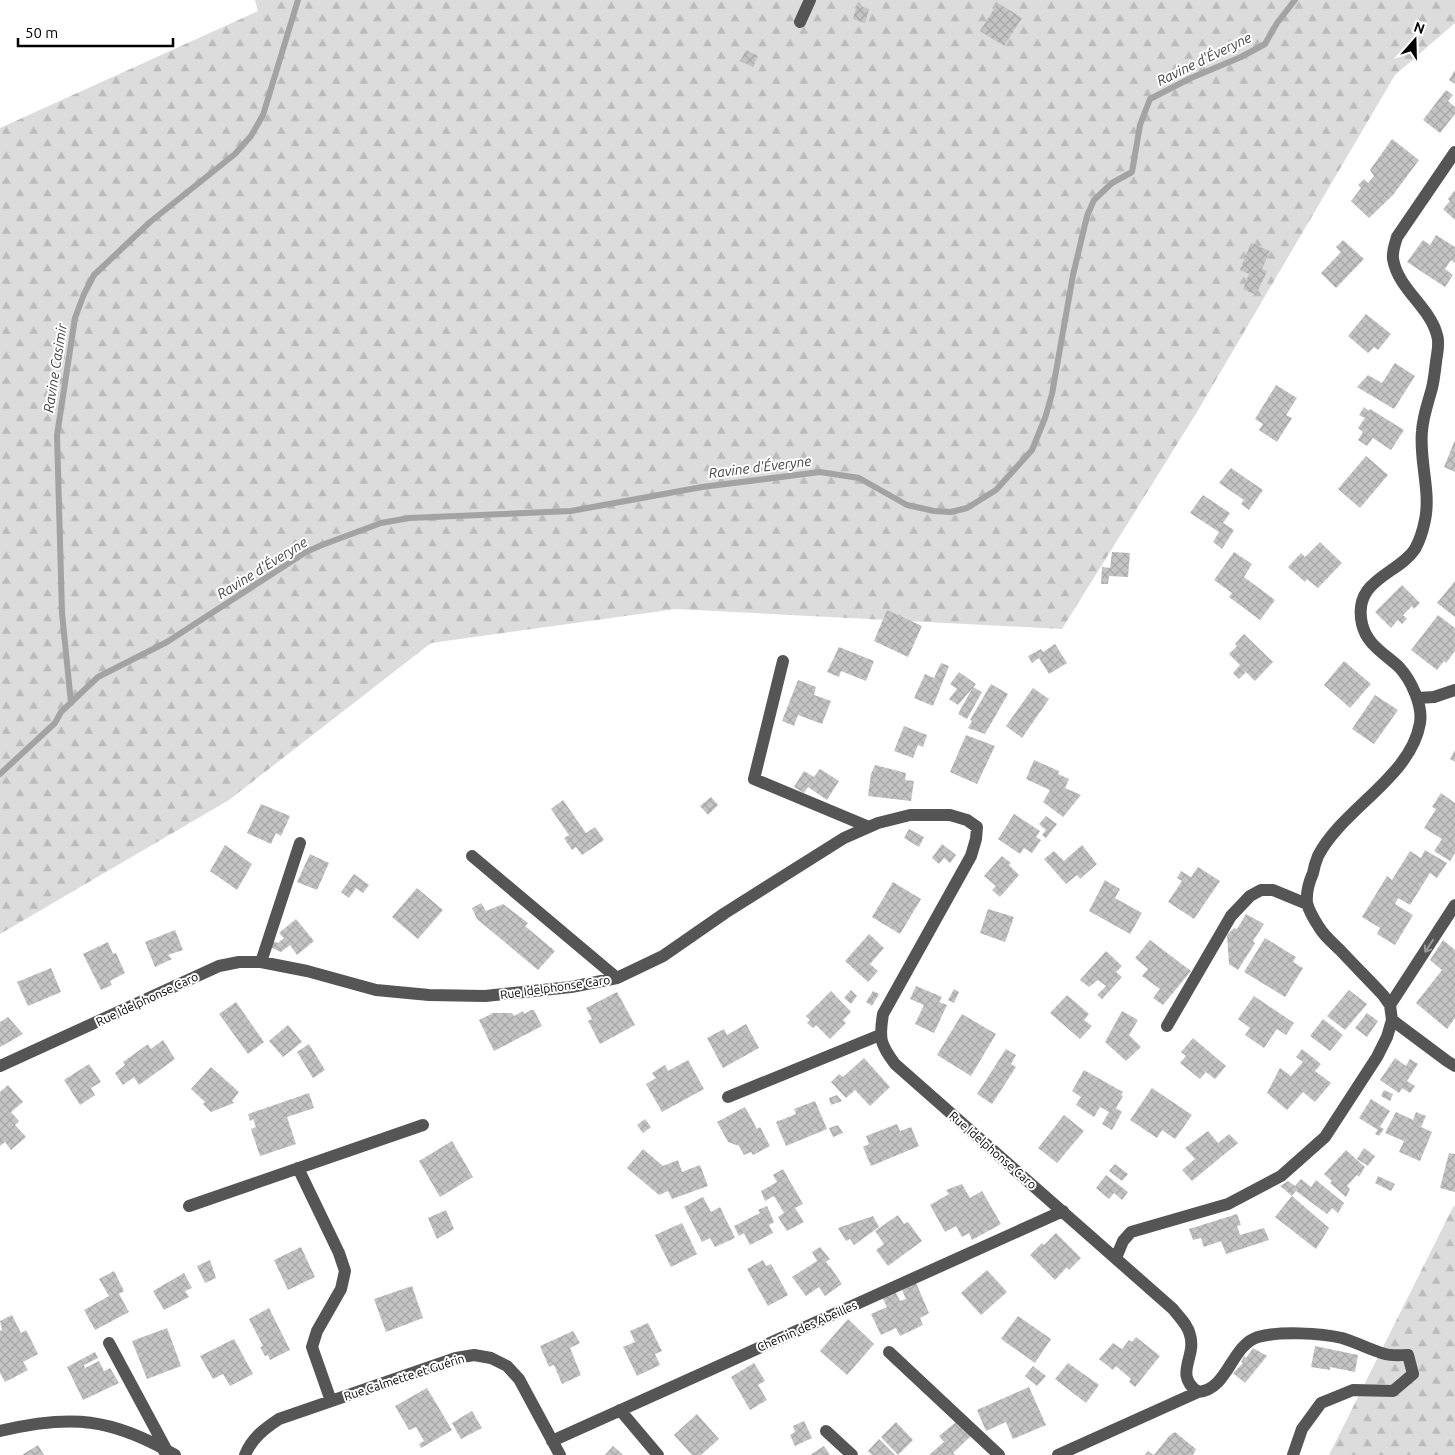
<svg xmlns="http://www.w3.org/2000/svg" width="1455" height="1455" viewBox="0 0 1455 1455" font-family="Ubuntu,sans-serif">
<defs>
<pattern id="forest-firs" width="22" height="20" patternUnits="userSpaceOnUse" patternTransform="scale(1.25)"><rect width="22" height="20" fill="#dcdcdc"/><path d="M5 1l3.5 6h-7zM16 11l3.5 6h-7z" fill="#bbb"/></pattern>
<pattern id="building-cross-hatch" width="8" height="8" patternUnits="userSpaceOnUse" patternTransform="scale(1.25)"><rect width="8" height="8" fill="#c4c4c4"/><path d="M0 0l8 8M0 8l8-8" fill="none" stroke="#a7a7a7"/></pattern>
</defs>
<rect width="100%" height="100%" fill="#fff"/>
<path fill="url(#forest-firs)" d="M255,0H1455V23L1395,75L1197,412L1062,629L676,609L431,643L229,800L0,934V128L258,11Z
M1454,1205L1455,1207V1455H1329Z"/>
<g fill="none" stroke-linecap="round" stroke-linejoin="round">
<path stroke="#a3a3a3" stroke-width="6" d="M71,703L62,613L57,435L75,318L84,294L94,275L150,222L235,154L251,136L263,115L298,0
M0,774L55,723L61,712L98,677L167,642L306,552L322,545L381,523L409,518L571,511L702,487L820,472L859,478L907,505L934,511L951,512L967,508L996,490L1032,450L1045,418L1052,394L1073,275L1087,216L1094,200L1112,183L1132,172L1140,125L1150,99L1191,78L1241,57L1265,44L1277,23L1295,0"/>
</g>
<path fill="url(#building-cross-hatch)" d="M998,3L1022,18L1004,46L980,31Z
M857,5L869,9L865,23L853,19Z
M746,50L758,56L753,67L740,61Z
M1455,70V84L1449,80Z
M1446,90L1453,95L1448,101L1455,107V114L1440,133L1423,120Z
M1392,139L1419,160L1393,195L1369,218L1351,201L1361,188L1358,185L1364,179L1368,183L1374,176L1370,170Z
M1455,190V220L1443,209L1450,201L1448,199Z
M1436,235L1455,247V263L1451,260L1445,269L1453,275L1445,287L1407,262L1423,240L1430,245Z
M1343,240L1364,259L1336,288L1321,273L1341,252L1336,247Z
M1251,243L1270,251L1262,269L1267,271L1256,295L1243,289L1249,274L1240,270Z
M1366,314L1391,334L1378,350L1374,347L1368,353L1348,336Z
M1395,363L1415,376L1394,409L1357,387L1368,375L1382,383Z
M1276,385L1297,398L1286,415L1292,418L1277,442L1259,430L1263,424L1255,419Z
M1364,407L1369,411L1370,409L1404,430L1391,450L1373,438L1367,446L1358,440L1363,432L1358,428L1365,418L1359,415Z
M1455,440V472L1444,467Z
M1366,456L1388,475L1360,508L1338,489Z
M1231,468L1263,490L1249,510L1241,504L1244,500L1219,483Z
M1203,495L1230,513L1223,523L1234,530L1222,549L1213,542L1219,532L1190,513Z
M1320,542L1342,563L1318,588L1307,579L1305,582L1288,567L1301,553L1305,557Z
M1112,552L1130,553L1128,577L1109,576L1108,584H1101L1102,567L1110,568Z
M1234,552L1252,564L1244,577L1275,600L1260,620L1229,597L1232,593L1214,580Z
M1455,581V617L1437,603Z
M1402,585L1420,603L1414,609L1412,606L1403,615L1407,619L1402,624L1398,620L1391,628L1375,612Z
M887,610L922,626L908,657L874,641Z
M1438,615L1455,628V651L1446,663L1444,661L1437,670L1411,650Z
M1244,634L1273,662L1255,681L1246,672L1239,679L1233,673L1240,665L1229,654L1237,646L1235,644Z
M1055,644L1067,663L1049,674L1039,658L1032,663L1028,656L1041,649L1043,652Z
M839,647L874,661L866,681L841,671L839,677L827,672Z
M1344,661L1371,684L1350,708L1324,685Z
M941,663L949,666L933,706L914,698L925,674L934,678Z
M959,672L976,684L958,705L949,699L957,689L950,684Z
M798,680L816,687L814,695L831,701L822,724L798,715L794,726L782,721Z
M991,684L1008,694L985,734L968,728L972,721L970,720Z
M973,687L982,692L967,719L958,714Z
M1033,688L1049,699L1022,738L1006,726Z
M1375,695L1398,710L1374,744L1352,729Z
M904,726L927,735L923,747L918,745L913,758L894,751Z
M966,735L995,746L977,784L950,772Z
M1455,750V762L1450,759Z
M1034,760L1059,771L1058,774L1069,779L1065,788L1081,795L1063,817L1043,802L1050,790L1026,779Z
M875,765L906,773L905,780L914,781L911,801L868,796L871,774Z
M820,769L839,781L827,800L808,787L804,793L794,787L804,771L814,777Z
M1441,793L1455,803V853L1450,861L1434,851L1442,839L1424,828L1436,809L1432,807Z
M711,797L718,805L708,815L700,806Z
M563,800L586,833L595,827L604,840L582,855L576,847L572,850L564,838L569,835L551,809Z
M261,804L290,816L281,836L276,833L271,844L247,833Z
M1014,814L1040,831L1036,837L1041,840L1032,853L1024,848L1020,854L998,839Z
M1046,816L1057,824L1046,838L1042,835L1046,830L1039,824Z
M909,829L924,837L919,847L904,838Z
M942,844L956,855L950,863L944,858L939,864L932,858Z
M225,845L252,864L237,890L210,871Z
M1082,845L1097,864L1080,879L1077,875L1066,884L1044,859L1054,851L1064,861Z
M1425,850L1447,863L1437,878L1430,873L1410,905L1398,898L1395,904L1413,915L1395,945L1377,934L1380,928L1362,917L1387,876L1392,880L1410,851L1421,858Z
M310,854L329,863L317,890L297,882Z
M1002,856L1011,863L1009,865L1019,875L1000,897L992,890L996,886L984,876Z
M1198,867L1220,881L1194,919L1168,902L1182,881L1177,878L1181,871L1191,877Z
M354,874L369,885L363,893L356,888L349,898L341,892Z
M1105,880L1120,889L1115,898L1142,913L1130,934L1089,911Z
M893,882L921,899L900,934L872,917Z
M417,888L443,910L418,939L392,917Z
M481,903L486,911L503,904L528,923L525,926L555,951L538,970L477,919L472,908Z
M988,909L1014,917L1005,942L980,933Z
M1246,914L1264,924L1253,941L1255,943L1238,970L1229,964L1227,935L1234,928L1237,929Z
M296,919L314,941L297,955L290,945L281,952L268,946L270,940L278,943L284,938L279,933Z
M175,930L183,950L168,955L172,959L155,967L145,942Z
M869,934L884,948L870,964L878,971L868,982L845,961Z
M1265,938L1296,957L1293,962L1303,968L1285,997L1244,972Z
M1150,940L1191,971L1163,1005L1153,998L1160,989L1142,976L1148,969L1135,958Z
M1443,940L1455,950V1018L1447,1029L1416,1003L1442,970L1430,960Z
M108,942L113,954L116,953L125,973L110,981L112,985L101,990L83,954Z
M1106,951L1122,966L1116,972L1122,977L1102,999L1097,995L1106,986L1098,980L1089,987L1080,980Z
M51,968L61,992L28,1006L17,982Z
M916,986L942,997L939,1002L947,1005L934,1033L915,1024L924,1005L910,999Z
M954,989L959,992L954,1003L948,1000Z
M851,990L857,996L851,1004L844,998Z
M1349,990L1367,1004L1345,1030L1327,1016Z
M831,991L851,1012L843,1020L846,1023L830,1039L816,1025L813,1028L807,1023L810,1020L806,1016Z
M873,991L879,994L872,1006L866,1002Z
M617,992L635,1025L600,1044L588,1021L592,1019L586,1008Z
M1067,995L1089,1014L1084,1020L1092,1026L1080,1039L1050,1013Z
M1254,996L1294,1023L1286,1035L1277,1029L1264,1048L1245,1035L1250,1028L1238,1019Z
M236,1002L264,1042L248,1054L219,1014Z
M531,1010H534L542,1026L494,1051L479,1020L493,1013H512L514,1016L523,1011L524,1014Z
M1122,1011L1138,1020L1129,1035L1141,1047L1126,1061L1105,1042Z
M1367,1013L1378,1021L1367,1037L1355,1028Z
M962,1014L996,1034L971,1076L937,1055Z
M8,1017L23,1034L0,1047V1022Z
M1323,1019L1343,1035L1330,1051L1310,1036Z
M746,1024L759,1048L723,1068L707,1038L724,1029L727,1035Z
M288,1025L302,1042L283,1057L269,1041Z
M1193,1038L1226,1066L1215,1079L1206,1072L1200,1079L1180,1063L1186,1056L1181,1052Z
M163,1040L175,1059L139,1085L134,1077L123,1085L115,1073L125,1065L123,1062L148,1044L151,1049Z
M309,1044L325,1070L313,1078L297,1052Z
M1006,1049L1016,1055L1011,1064L1016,1067L992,1104L977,1094Z
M1302,1049L1321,1064L1315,1071L1331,1083L1315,1102L1303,1092L1287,1110L1267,1093L1280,1068L1291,1076L1303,1062L1296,1057Z
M864,1058L890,1087L870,1106L855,1090L846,1098L831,1082L839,1074L843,1077Z
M1395,1058L1406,1066L1410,1059L1418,1064L1407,1081L1415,1086L1410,1093L1402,1088L1399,1093L1380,1080Z
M688,1060L704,1089L662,1112L646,1084L656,1078L652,1073L665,1065L668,1071Z
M89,1064L101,1082L91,1088L95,1095L80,1105L64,1080Z
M211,1067L239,1092L232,1101L234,1103L211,1112L203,1104L205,1102L191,1089Z
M1084,1070L1123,1092L1121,1095L1123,1096L1116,1108L1122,1112L1112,1130L1102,1124L1109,1112L1100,1107L1094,1117L1076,1105L1081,1097L1072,1091Z
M8,1085L23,1102L11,1112L19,1121L15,1125L26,1137L11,1150L5,1142L0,1146V1092Z
M1152,1088L1192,1115L1175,1139L1162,1130L1157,1138L1130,1120Z
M1384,1090L1393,1094L1390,1101L1381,1096Z
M309,1093L314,1108L287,1117L296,1144L260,1156L251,1129L256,1127L253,1119L250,1121L248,1114Z
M837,1095L842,1101L831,1105L829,1098Z
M1371,1099L1390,1111L1380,1127L1384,1129L1379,1136L1375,1134L1378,1130L1359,1118Z
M815,1101L827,1129L786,1146L776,1122L796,1114L794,1109Z
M745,1107L757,1129L760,1127L770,1146L753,1155L751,1152L744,1155L739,1146L728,1142L717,1122Z
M1396,1112L1413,1120L1416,1112L1426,1116L1421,1127L1432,1132L1420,1161L1399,1152L1404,1141L1385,1133Z
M1064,1115L1084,1131L1057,1163L1038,1148Z
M645,1119L651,1127L643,1133L637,1125Z
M897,1124L900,1131L911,1127L919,1146L871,1166L863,1147L869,1144L866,1136Z
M838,1125L843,1133L833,1137L829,1128Z
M1208,1131L1218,1143L1229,1134L1238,1143L1192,1181L1182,1170L1195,1159L1185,1148Z
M452,1141L473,1177L440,1197L419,1161Z
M1364,1148L1375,1156L1368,1166L1357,1159Z
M643,1149L663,1166L678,1160L682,1172L700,1165L708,1186L672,1199L668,1191L659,1195L627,1168Z
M1346,1150L1365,1167L1359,1177L1357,1175L1347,1186L1350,1189L1346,1197L1330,1183L1332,1181L1324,1174Z
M1449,1153L1455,1154V1192L1440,1188Z
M1115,1164L1128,1174L1122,1181L1109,1171Z
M783,1169L803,1204L795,1208L804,1222L787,1231L778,1217L784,1213L774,1196L765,1201L761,1191L777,1182L773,1175Z
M1106,1175L1128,1192L1122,1200L1114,1193L1109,1199L1096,1188Z
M1378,1176L1395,1184L1391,1191L1375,1183Z
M1301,1179L1311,1187L1316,1180L1344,1203L1338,1213L1332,1208L1327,1214L1296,1191L1292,1196L1329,1228L1316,1249L1275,1217L1292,1196L1280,1186L1288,1181L1295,1186Z
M962,1184L970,1198L982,1191L1001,1224L972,1240L969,1233L962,1237L956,1226L945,1232L930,1205L949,1194L946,1190Z
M703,1197L711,1212L720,1207L735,1238L715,1247L710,1238L702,1242L684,1207Z
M767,1206L774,1222L769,1225L773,1233L750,1245L744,1233L739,1236L734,1226L760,1213L758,1210Z
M446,1210L454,1229L437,1239L428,1218Z
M1237,1214L1241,1225L1237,1226L1240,1235L1264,1228L1269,1240L1226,1254L1221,1241L1204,1247L1201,1238L1193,1240L1189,1229Z
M898,1215L904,1224L908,1222L922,1241L888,1266L876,1250L884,1244L875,1231Z
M873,1216L879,1227L854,1245L850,1239L846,1241L838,1228Z
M682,1223L697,1254L671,1267L655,1235Z
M1056,1233L1081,1258L1069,1270L1067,1267L1055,1280L1030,1255L1042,1243L1044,1245Z
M301,1247L315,1277L288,1290L274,1260Z
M820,1247L830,1259L826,1262L829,1266V1265L842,1284L825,1296L819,1287L806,1296L792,1277L817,1261L812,1252Z
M210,1260L216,1278L205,1283L197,1266Z
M763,1260L766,1266L771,1264L788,1295L768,1306L747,1269Z
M987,1270L1007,1292L981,1315L961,1293Z
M114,1271L124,1291L119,1294L129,1312L95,1330L84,1310L109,1296L99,1279Z
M184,1273L192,1288L185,1291L189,1297L164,1310L153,1291Z
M916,1283L929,1313L920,1318L923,1325L900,1336L896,1328L881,1335L871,1314L887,1307L882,1297L895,1291L900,1301L906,1299L902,1290Z
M412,1286L423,1318L386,1332L374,1299Z
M269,1308L290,1350L270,1360L268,1355L265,1356L260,1347L263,1346L249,1319Z
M12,1315L21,1333L26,1330L38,1354L23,1362L28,1370L5,1382L0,1373V1331L2,1330L0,1321Z
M1018,1316L1051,1339L1035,1363L1001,1339Z
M848,1319L874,1344L847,1375L820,1351Z
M648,1323L662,1351L655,1354L660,1365L637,1376L623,1347L635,1342L630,1331Z
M167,1328L181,1366L147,1379L132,1341Z
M573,1331L580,1343L570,1348L581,1375L562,1384L554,1365L549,1367L540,1346Z
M1136,1337L1160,1356L1135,1387L1129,1382L1131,1379L1116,1366L1113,1370L1099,1359L1113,1343L1122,1349L1129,1340L1132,1342Z
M234,1339L253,1374L230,1386L223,1374L213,1379L200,1356Z
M1315,1346L1358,1355L1355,1372L1330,1367V1370L1311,1367Z
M1253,1348L1267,1356L1245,1383L1233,1373L1243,1363L1241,1362L1244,1356L1246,1358Z
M95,1352L98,1358L84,1365L85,1368L99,1361L104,1371L110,1368L119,1383L83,1400L67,1367Z
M754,1363L765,1381L758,1385L767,1400L750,1410L731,1377Z
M1068,1363L1099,1385L1086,1403L1055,1379Z
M1033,1366L1046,1376L1037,1386L1025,1376Z
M1029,1387L1046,1425L1013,1439L1006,1422L986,1431L977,1410Z
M427,1388L452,1430L421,1448L419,1444L424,1441L416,1427L409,1430L395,1406Z
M472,1411L482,1428L461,1439L452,1423Z
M697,1414L719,1439L701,1455H692L674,1435Z
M804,1421L812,1438L795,1446L790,1435L795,1432L793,1426Z
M896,1422L913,1440L898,1455L881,1437Z
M956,1422L971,1436L953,1453L955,1455H929L944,1442L939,1436Z
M1175,1432L1196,1449L1193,1455H1145L1148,1451L1154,1455L1169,1436Z
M879,1439L895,1455H872L868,1451Z
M38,1445L44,1455H22Z
M613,1446L619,1451L623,1455H605Z
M824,1446L830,1455H810Z"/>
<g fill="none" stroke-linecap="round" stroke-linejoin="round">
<path stroke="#555" stroke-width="12" d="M800,22L810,0
M783,661L754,779L869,827
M1418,698L1434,697L1455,690
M472,856L617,978
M261,962L300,843
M1390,1005L1455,905
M1392,1020L1447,1061L1455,1066
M1167,1026L1231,916L1250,896L1261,890H1273L1307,904
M0,1066L219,966L239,962H261L307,971L376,990L429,995L485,996L571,987L617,978L663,956L725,913L844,838L878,823L910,815H950L967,820L977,827L976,839L971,856L883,1014C879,1039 880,1044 895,1064L1173,1309C1179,1317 1188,1325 1190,1335C1197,1357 1173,1374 1198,1392C1228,1390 1231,1345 1258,1337C1279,1331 1321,1333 1342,1338C1356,1342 1370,1350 1385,1354C1392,1356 1400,1355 1408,1355L1413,1374L1393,1391L1353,1390L1321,1403L1302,1429L1293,1455
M728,1097L880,1035
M298,1168L339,1253L345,1271L341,1289L317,1331L312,1347L331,1401
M189,1206L423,1125
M1116,1258L1123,1241L1131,1232L1228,1204L1281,1176L1325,1137L1377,1057L1387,1037L1392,1020L1390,1005L1383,995C1369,980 1354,965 1340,950C1333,943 1324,936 1319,927C1315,921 1309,911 1307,903C1306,893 1309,882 1313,873C1314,867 1316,861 1318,856C1342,809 1411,777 1420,723C1423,705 1411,680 1399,667C1384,653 1367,645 1362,624C1352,579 1398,575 1415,549C1420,540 1423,530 1425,520C1431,491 1419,461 1422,431C1423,416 1428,403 1432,388C1434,380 1435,370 1436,362C1437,353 1440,344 1437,335C1430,307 1398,289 1393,259C1392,251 1395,244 1397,237L1455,152
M109,1343L166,1449L164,1451
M889,1352L999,1455
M620,1410L658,1455
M0,1431C71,1414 112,1418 175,1455
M826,1431L852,1455
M552,1441L1063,1211
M245,1455C252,1438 264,1429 279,1419L456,1358L474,1355L491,1358L507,1366L519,1379L560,1455
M1058,1455L1198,1392"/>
</g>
<defs><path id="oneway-shaft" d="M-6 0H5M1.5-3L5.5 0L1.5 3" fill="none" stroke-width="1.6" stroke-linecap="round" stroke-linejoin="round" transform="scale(1.25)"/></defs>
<use stroke="#999" href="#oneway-shaft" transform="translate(1429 946) rotate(123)"/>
<g text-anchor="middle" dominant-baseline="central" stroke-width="4" stroke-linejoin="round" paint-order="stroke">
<g font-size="12" fill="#000" stroke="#fff">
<text transform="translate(555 987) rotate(-8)">Rue Idelphonse Caro</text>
<text transform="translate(147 999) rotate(-25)">Rue Idelphonse Caro</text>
<text transform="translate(993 1150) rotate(41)">Rue Idelphonse Caro</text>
<text transform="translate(807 1326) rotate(-24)">Chemin des Abeilles</text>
<text transform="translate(404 1377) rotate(-18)">Rue Calmette et Guérin</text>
</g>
<g font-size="14" font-style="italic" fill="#444" stroke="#fff">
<text transform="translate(1204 59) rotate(-26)">Ravine d'Éveryne</text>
<text transform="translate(55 368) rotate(-81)">Ravine Casimir</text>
<text transform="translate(760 467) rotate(-7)">Ravine d'Éveryne</text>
<text transform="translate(262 568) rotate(-32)">Ravine d'Éveryne</text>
</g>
</g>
<g transform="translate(1415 40) rotate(20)" stroke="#ffffff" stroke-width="4" paint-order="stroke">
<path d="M0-4L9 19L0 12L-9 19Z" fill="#000000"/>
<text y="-8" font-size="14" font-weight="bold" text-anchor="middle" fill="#000000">N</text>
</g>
<path d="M18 38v8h155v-8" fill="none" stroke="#000000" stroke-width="2.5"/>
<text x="25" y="38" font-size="15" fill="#000000" stroke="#ffffff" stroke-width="4" paint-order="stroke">50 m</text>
</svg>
